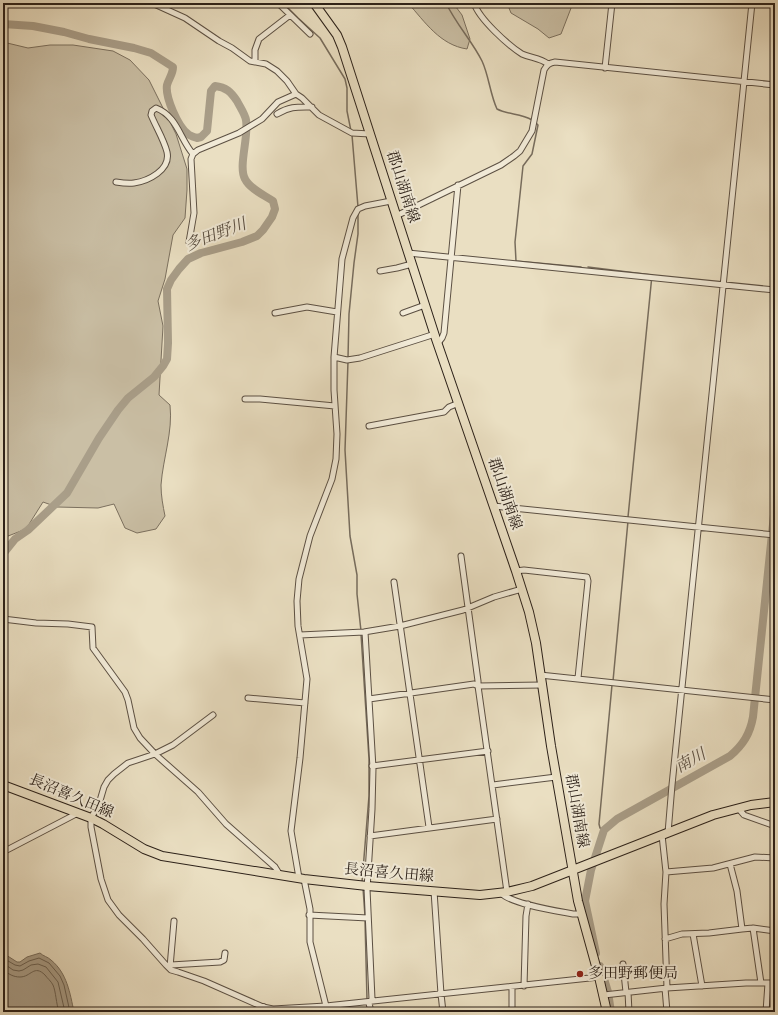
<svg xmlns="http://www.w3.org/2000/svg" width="778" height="1015" viewBox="0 0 778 1015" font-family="'Sorts Mill Goudy','Noto Serif JP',serif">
<rect width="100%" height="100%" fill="#eadfc2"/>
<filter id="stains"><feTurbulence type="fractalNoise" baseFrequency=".005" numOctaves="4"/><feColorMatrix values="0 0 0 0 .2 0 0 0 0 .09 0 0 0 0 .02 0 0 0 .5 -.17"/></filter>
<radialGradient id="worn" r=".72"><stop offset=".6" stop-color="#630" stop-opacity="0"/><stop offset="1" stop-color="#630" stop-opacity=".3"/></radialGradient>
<path fill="#cabfa5" stroke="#7b705f" d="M408,3H453L462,15L470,39L467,49C440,45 425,22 408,3Z
M507,3H573L561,34L549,38L538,29L511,13Z
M3,42L28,48L50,45H73L113,51L130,60L149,80L176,134L187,169V190L185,218L173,235L165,279L158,301L163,326L159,395L170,405C173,432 163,458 161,485C161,496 163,506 165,516L156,529L137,533L125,528L114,504L98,508L57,507L43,502L26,529L3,538Z"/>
<path fill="#a99e89" stroke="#776c5c" d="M3,953L17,962H20L27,957L40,953C43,956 48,957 51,960C67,973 70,993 74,1012H3Z"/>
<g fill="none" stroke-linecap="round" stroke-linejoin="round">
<path stroke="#6a6051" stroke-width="1" d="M3,958L15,965L20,966L29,961L39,958L49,963L60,976L64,985L70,1012
M3,963L13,970L19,971L23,970L31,965L38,964L46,967L58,982L65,1012
M3,970C9,974 13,977 20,977C31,977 34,964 45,975C47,978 51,981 53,985C56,992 56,1003 59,1012"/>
<path stroke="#776c5c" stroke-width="1.5" d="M283,3L298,18L320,38L345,79L347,88V111L351,131
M446,3C456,24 472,41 482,61C489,76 490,94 497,109C508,115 521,113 532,120
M535,122L538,125L532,154L523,166L515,242L516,261L581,267
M352,135L358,207
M588,267L652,275L628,517
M348,358L349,314L354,263L358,234V212
M348,361L345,450L350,536L357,575V594L361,631
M361,634L369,759V796L362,882
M613,681L628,521
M604,830L600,828L599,824L612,685
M363,888L365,916
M365,920L367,1000
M367,1005L368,1012"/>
<path stroke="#a99e89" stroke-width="8" d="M3,24L33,26L64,32L89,39L134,48L151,53L173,67C173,74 169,78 167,85C165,97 178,127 188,134C190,136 194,137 197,138L201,137L207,131L211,91L215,86C226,87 231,92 237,101C240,107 245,114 246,120C249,137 238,166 245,179C250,189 264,195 273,201L275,209L272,217L263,230L257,236L242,242L201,253L188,259L179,269L171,280L167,289L168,343L167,359L163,366L154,377L128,398L118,410L99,438L67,493L28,530L15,539L3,554
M596,953L585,901L591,870L604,830L617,819L730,756C743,745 750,734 753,717L775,505
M600,966L608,992L611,1012"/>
<defs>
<path id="minor" d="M152,3L185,18L219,41L232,48L250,61L266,64L277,71L287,81L296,94L302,98L319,115L352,133L370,134
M278,3L310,34
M474,3C479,19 508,45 522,54C531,58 540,58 548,64
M255,62V50L259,39L290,15
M605,68L612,3
M277,114C290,106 298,107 312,107
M116,182C122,183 128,184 134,183C148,181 171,170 167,152C164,140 156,127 151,115L152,111L156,108C177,116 180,139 193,154
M396,216L501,165L514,156L520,151L532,131L544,70C547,65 549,63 555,62L775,85
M189,242L194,213L191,159L193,154L198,150L239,133L262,119L278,102L296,94
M408,253L775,290
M380,271L397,268L412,264
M275,313L307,307L337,312
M403,313L425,305
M438,343L442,338L444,333L458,185
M334,357L347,360L360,358L435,334
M245,399H260L335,406
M369,426L444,412L449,407L459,403
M494,506L775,535
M461,556L478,681V686L507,892
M516,571L524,570L587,577L588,581L578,678
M394,582L429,827
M3,619L36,623L68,624L92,627L93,648L125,692L128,700L134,728L140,738L155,754L198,792L226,824L275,867L280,875
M365,632L373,768L372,809L367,889L372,999L369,1003L371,1012
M300,635L364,632L400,626L463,610L494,597L522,589
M540,675L775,700
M248,698L305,703
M369,699L474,684L478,686L542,685
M213,715L173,745L155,754L128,763L114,774L108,780L104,787L99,804L91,818V827L101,879L108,900L119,915L143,939L166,965L171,970L178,972L204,981L263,1007L273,1009L326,1006L599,977
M372,766L488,751
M493,785L556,777
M738,808L744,815L775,826
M668,833L672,785L752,3
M662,835L666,872L664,904L667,988
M370,836L497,819
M3,852L78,813
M730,864L737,891L742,929
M666,872L713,868L755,857L775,858
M299,878L291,831L300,758L307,679L298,626L297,601L299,579L310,536L332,479L336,459L337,434L334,390V357L342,259L353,218L358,209L365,206L391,201
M304,879L310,909V942L326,1006
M434,891L441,994L443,1012
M501,893C511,904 557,911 573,914H581
M309,915L368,918
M753,928L761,983
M693,934L702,986
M665,939L682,934L709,933L742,929L753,928L775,931
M623,964L626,992
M171,965L220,962L224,960L225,953
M170,967L174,921
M524,986L526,916L528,904
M512,987V1012
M665,988L667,1012
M628,992L629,1012
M604,995L667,988L746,983H775
M766,1012L768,983"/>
<path id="tertiary" d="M263,1007V1012"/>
<path id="primary" d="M314,3L337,35L342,47L436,339L516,571L529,612L536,643L551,746L578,901L599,977L607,1012
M3,785L91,818L103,824L144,849L162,856L304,879L367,886L480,895L507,892L532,886L713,815L751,805L775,802"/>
</defs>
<use href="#minor" stroke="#5c5043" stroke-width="7"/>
<use href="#tertiary" stroke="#5c5043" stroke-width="8"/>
<use href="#primary" stroke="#2c2119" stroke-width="10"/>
<use href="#minor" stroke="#f1ead7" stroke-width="5"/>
<use href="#tertiary" stroke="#f1ead7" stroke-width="6"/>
<use href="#primary" stroke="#eadfc2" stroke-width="8"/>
</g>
<circle fill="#8f2418" stroke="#f1ead7" stroke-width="1.5" cx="580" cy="974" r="4"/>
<g text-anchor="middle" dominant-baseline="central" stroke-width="4" stroke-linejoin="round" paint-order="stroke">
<g font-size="15" fill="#2c2119" stroke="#f1ead7">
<text transform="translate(402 187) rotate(72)">郡山湖南線</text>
<text transform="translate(504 494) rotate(71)">郡山湖南線</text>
<text transform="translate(71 797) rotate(23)">長沼喜久田線</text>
<text transform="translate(576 811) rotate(80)">郡山湖南線</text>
<text transform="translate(389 874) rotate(5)">長沼喜久田線</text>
</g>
<g font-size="15" fill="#2c2119" stroke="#f1ead7" text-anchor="start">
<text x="588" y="974">多田野郵便局</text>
</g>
<g font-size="16" font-style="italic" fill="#584d40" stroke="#f1ead7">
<text transform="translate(216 236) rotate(-21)">多田野川</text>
<text transform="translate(691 762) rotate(-29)">南川</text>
</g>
</g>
<rect width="778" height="1015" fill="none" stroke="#eadfc2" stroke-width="16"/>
<rect x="4" y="4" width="770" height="1007" fill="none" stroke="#2c2119" stroke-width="2"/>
<rect x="8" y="8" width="762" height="999" fill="none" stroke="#2c2119"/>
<rect width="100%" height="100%" filter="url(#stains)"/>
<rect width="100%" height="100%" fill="url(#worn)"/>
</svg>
